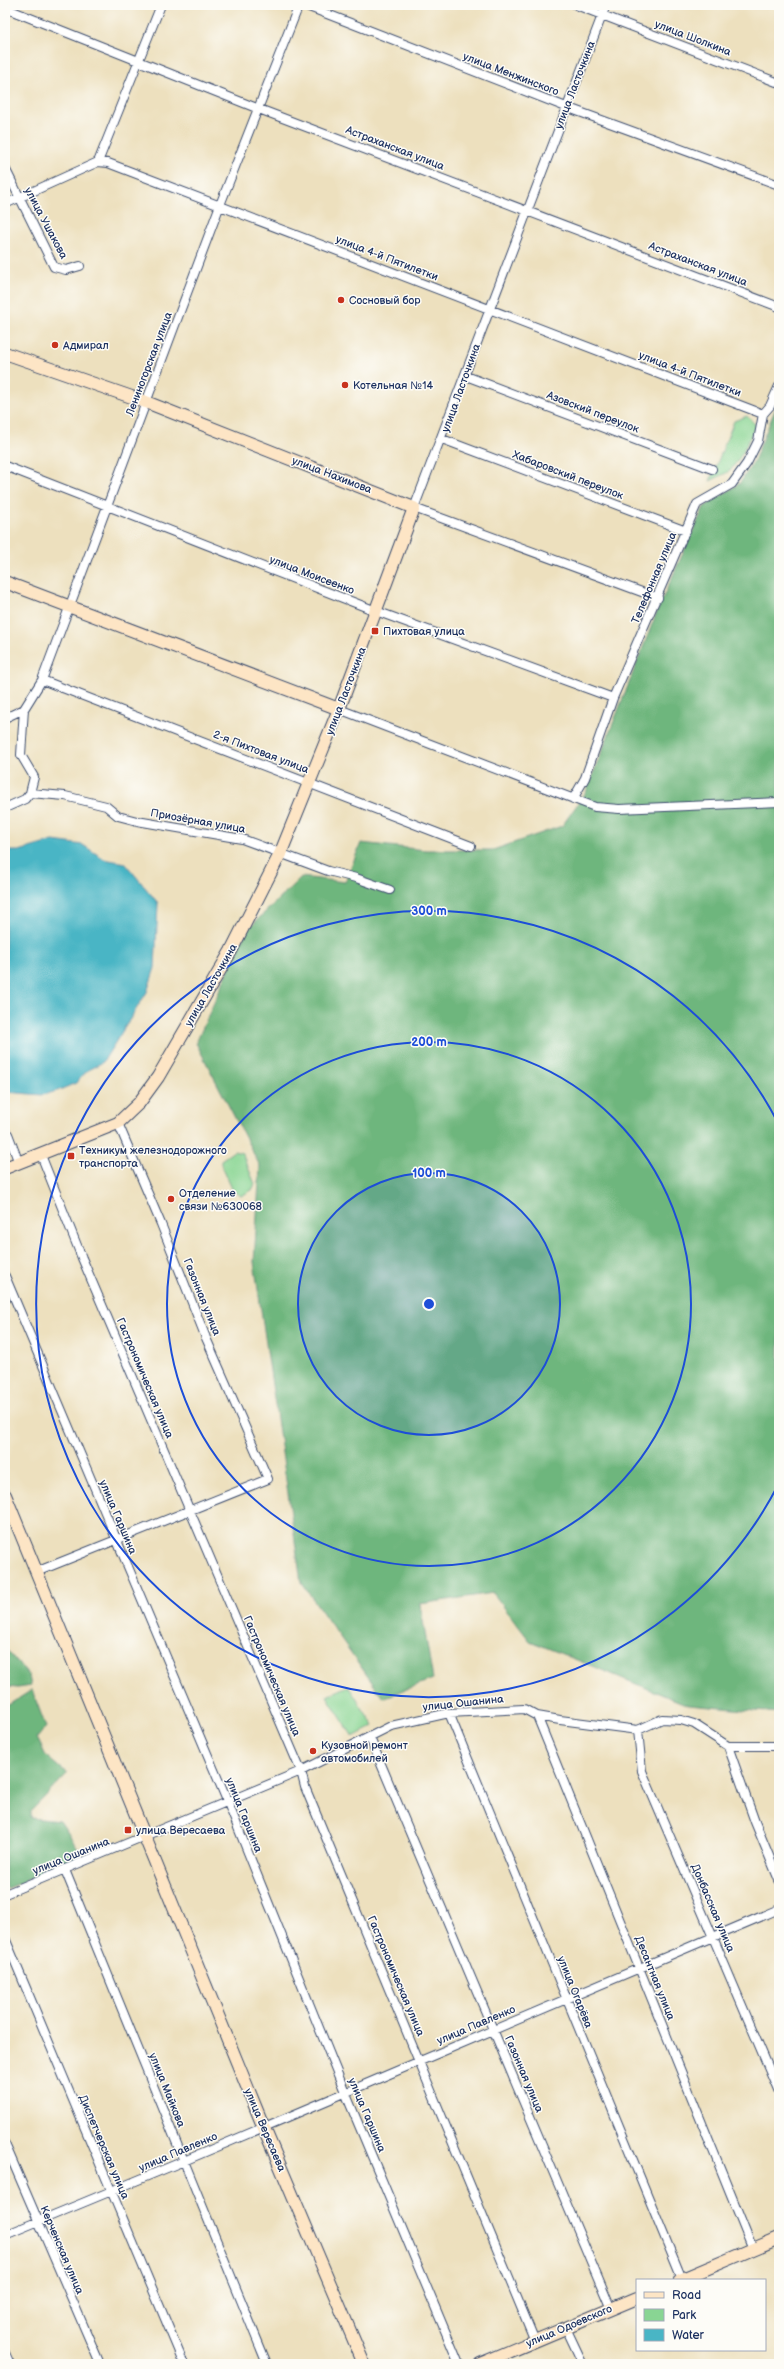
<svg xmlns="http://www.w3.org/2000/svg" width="784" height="2369" viewBox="0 0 784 2369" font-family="'Balsamiq Sans',sans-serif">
<rect width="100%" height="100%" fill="#fdfcf7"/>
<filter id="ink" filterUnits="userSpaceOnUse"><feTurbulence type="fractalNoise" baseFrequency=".025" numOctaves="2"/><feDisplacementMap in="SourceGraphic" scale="8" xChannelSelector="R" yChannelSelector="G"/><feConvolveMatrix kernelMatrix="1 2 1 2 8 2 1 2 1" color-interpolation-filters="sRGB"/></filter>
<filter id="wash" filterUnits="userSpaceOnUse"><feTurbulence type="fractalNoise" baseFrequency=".012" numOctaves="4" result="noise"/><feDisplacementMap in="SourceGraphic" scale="16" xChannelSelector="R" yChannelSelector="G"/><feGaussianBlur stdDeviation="0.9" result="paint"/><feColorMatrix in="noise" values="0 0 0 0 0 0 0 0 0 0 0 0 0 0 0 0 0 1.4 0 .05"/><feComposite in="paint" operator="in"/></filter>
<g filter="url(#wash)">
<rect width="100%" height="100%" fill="#ede0be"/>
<path fill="#89d593" stroke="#528278" d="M747,416L756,425L742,454L730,471L710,481L734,421Z
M234,1151L242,1153L255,1184L252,1190L241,1196L233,1191L221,1164V1160Z
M348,1686L374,1726L353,1737L327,1696Z"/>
<path fill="#6eb67d" stroke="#44726e" d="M779,400V1713L688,1705L530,1641L493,1593L420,1604L433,1679L383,1698L301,1582L254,1262L260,1166L196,1043L246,931L301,877L345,882L361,843L426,850H493L562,826L586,792L660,604L704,507L740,483L754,461Z
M5,1648L29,1676L31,1686L18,1688L5,1687Z
M32,1690L46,1727L37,1738L46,1756L67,1774L31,1811V1818L60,1821L84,1857L8,1888L5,1887V1707Z"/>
<path fill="#49b5c5" stroke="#327292" d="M53,841L83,845L104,859L125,863L158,903L155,968L147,992L103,1062L88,1070L76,1083L57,1091L43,1095L5,1092V851H19Z"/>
</g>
<g filter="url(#ink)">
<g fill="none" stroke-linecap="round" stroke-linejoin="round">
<defs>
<path id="street" d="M304,5L566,107L779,185
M576,5L779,83
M606,5L414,508L658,598
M5,8L259,109L779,307
M98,162L161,5
M5,168L54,267L66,270L80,266
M5,204L98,162L108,163L763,414
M466,376L712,469
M442,439L686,531
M5,466L376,611L613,698
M42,680L471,846
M24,709L21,755L34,777L30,793
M339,709L595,807L619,809L779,802
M5,718L24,709L42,680L220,205L299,5
M573,799L585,778L613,698L697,504L732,484L747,463L758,441L763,414L770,406L779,386
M5,808L25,799L30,793L65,796L106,806L118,816L137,821L242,839L328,871L356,878L390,890
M8,1134L19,1163
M41,1155L82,1258L301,1771L305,1787L535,2341
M5,1276L228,1803L345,2092L459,2364
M36,1572L268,1479L206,1338L161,1224L118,1123
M449,1713L682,2279
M537,1716L753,2249
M638,1730L642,1771L779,2092
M370,1738L611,2309
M728,1746L755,1822L779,1880
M65,1870L267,2364
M5,1894L301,1771L391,1726L449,1713L524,1709L537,1716L560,1720L638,1730L662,1719L681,1720L694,1724L728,1746H779
M5,1938L184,2364
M5,2144L100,2364
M5,2235L184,2161L779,1909
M566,2328L583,2364
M5,2353L10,2364"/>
<path id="secondary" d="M5,353L146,402L414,508L339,709L281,852L231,951L158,1077L139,1103L118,1123L5,1168
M5,582L339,709
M5,1495L264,2128L364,2364
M680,2280L779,2238
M480,2364L637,2298"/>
</defs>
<use href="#street" stroke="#3a4a6c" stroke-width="10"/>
<use href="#secondary" stroke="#3a4a6c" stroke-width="14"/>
<use href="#street" stroke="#fff" stroke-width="8"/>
<use href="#secondary" stroke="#fde5c5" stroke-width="12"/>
</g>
</g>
<circle cx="429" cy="1304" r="131" fill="#1d4ed8" fill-opacity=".12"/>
<g fill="none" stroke="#1d4ed8" stroke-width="2">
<circle cx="429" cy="1304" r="131"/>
<circle cx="429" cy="1304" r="262"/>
<path d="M778 1485A393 393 0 1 1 778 1123"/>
</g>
<g fill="#c8321e" stroke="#fdfcf7" stroke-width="1.5">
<circle cx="341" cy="300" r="4"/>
<circle cx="55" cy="345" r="4"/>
<circle cx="345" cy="385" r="4"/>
<rect x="371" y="627" width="8" height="8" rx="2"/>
<rect x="67" y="1152" width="8" height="8" rx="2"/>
<circle cx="171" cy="1199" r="4"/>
<circle cx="313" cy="1751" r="4"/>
<rect x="124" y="1826" width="8" height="8" rx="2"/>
</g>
<g text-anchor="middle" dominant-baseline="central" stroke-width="3" stroke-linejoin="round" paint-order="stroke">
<g font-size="11" fill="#1b2f5e" stroke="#fdfcf7">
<text transform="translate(693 38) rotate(21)">улица Шолкина</text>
<text transform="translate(511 74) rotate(21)">улица Менжинского</text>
<text transform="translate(575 85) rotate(-69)">улица Ласточкина</text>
<text transform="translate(395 148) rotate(21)">Астраханская улица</text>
<text transform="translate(46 223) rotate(62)">улица Ушакова</text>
<text transform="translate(387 258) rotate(21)">улица 4-й Пятилетки</text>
<text transform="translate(698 264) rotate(21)">Астраханская улица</text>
<text transform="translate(149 364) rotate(-69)">Лениногорская улица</text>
<text transform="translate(690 374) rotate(21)">улица 4-й Пятилетки</text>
<text transform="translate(461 388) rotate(-70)">улица Ласточкина</text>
<text transform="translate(593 412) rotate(21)">Азовский переулок</text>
<text transform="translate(332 475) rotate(21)">улица Нахимова</text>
<text transform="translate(568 475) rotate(21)">Хабаровский переулок</text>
<text transform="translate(312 575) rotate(21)">улица Моисеенко</text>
<text transform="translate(654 578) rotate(-67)">Телефонная улица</text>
<text transform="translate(346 691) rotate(-69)">улица Ласточкина</text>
<text transform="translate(261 752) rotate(21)">2-я Пихтовая улица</text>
<text transform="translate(198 821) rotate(10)">Приозёрная улица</text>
<text transform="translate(211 985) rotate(-60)">улица Ласточкина</text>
<text transform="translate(202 1297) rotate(68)">Газонная улица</text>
<text transform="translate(145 1378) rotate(67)">Гастрономическая улица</text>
<text transform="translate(118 1517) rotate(67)">улица Гаршина</text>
<text transform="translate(272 1676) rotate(67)">Гастрономическая улица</text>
<text transform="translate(463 1703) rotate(-6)">улица Ошанина</text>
<text transform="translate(244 1815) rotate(68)">улица Гаршина</text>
<text transform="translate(71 1856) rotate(-22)">улица Ошанина</text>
<text transform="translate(713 1908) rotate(67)">Донбасская улица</text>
<text transform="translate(396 1976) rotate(67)">Гастрономическая улица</text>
<text transform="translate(655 1978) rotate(68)">Десантная улица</text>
<text transform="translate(575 1992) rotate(68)">улица Огарёва</text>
<text transform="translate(476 2025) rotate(-23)">улица Павленко</text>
<text transform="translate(524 2074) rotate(67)">Газонная улица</text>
<text transform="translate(167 2090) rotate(68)">улица Майкова</text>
<text transform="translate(367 2115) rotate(67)">улица Гаршина</text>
<text transform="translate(265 2130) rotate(67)">улица Вересаева</text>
<text transform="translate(104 2147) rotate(67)">Диспетчерская улица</text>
<text transform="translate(178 2152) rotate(-23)">улица Павленко</text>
<text transform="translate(62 2250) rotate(67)">Керченская улица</text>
<text transform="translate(569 2326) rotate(-23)">улица Одоевского</text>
</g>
<g font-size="11" fill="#1b2f5e" stroke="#fdfcf7" text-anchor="start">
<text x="349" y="300">Сосновый бор</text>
<text x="63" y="345">Адмирал</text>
<text x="353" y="385">Котельная №14</text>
<text x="383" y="631">Пихтовая улица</text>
<text x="79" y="1150">Техникум железнодорожного<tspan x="79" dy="13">транспорта</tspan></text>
<text x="179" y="1193">Отделение<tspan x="179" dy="13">связи №630068</tspan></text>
<text x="321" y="1745">Кузовной ремонт<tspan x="321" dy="13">автомобилей</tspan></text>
<text x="136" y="1830">улица Вересаева</text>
</g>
</g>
<circle cx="429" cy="1304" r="6" fill="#1d4ed8" stroke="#fdfcf7" stroke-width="2"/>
<g font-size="12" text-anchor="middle" font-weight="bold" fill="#1d4ed8" stroke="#fdfcf7" stroke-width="3" stroke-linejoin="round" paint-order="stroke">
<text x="429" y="915">300 m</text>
<text x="429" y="1046">200 m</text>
<text x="429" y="1177">100 m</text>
</g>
<rect width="784" height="2369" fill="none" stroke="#fdfcf7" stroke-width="20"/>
<rect x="636" y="2279" width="130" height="72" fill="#fdfcf7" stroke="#a3aaba"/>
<rect x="644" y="2292" width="20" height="6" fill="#fde5c5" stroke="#a3aaba"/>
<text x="672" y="2299" font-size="12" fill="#1b2f5e">Road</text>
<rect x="644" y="2309" width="20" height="12" fill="#89d593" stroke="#a3aaba"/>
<text x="672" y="2319" font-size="12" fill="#1b2f5e">Park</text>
<rect x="644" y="2329" width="20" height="12" fill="#49b5c5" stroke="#a3aaba"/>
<text x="672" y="2339" font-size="12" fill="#1b2f5e">Water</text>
</svg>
